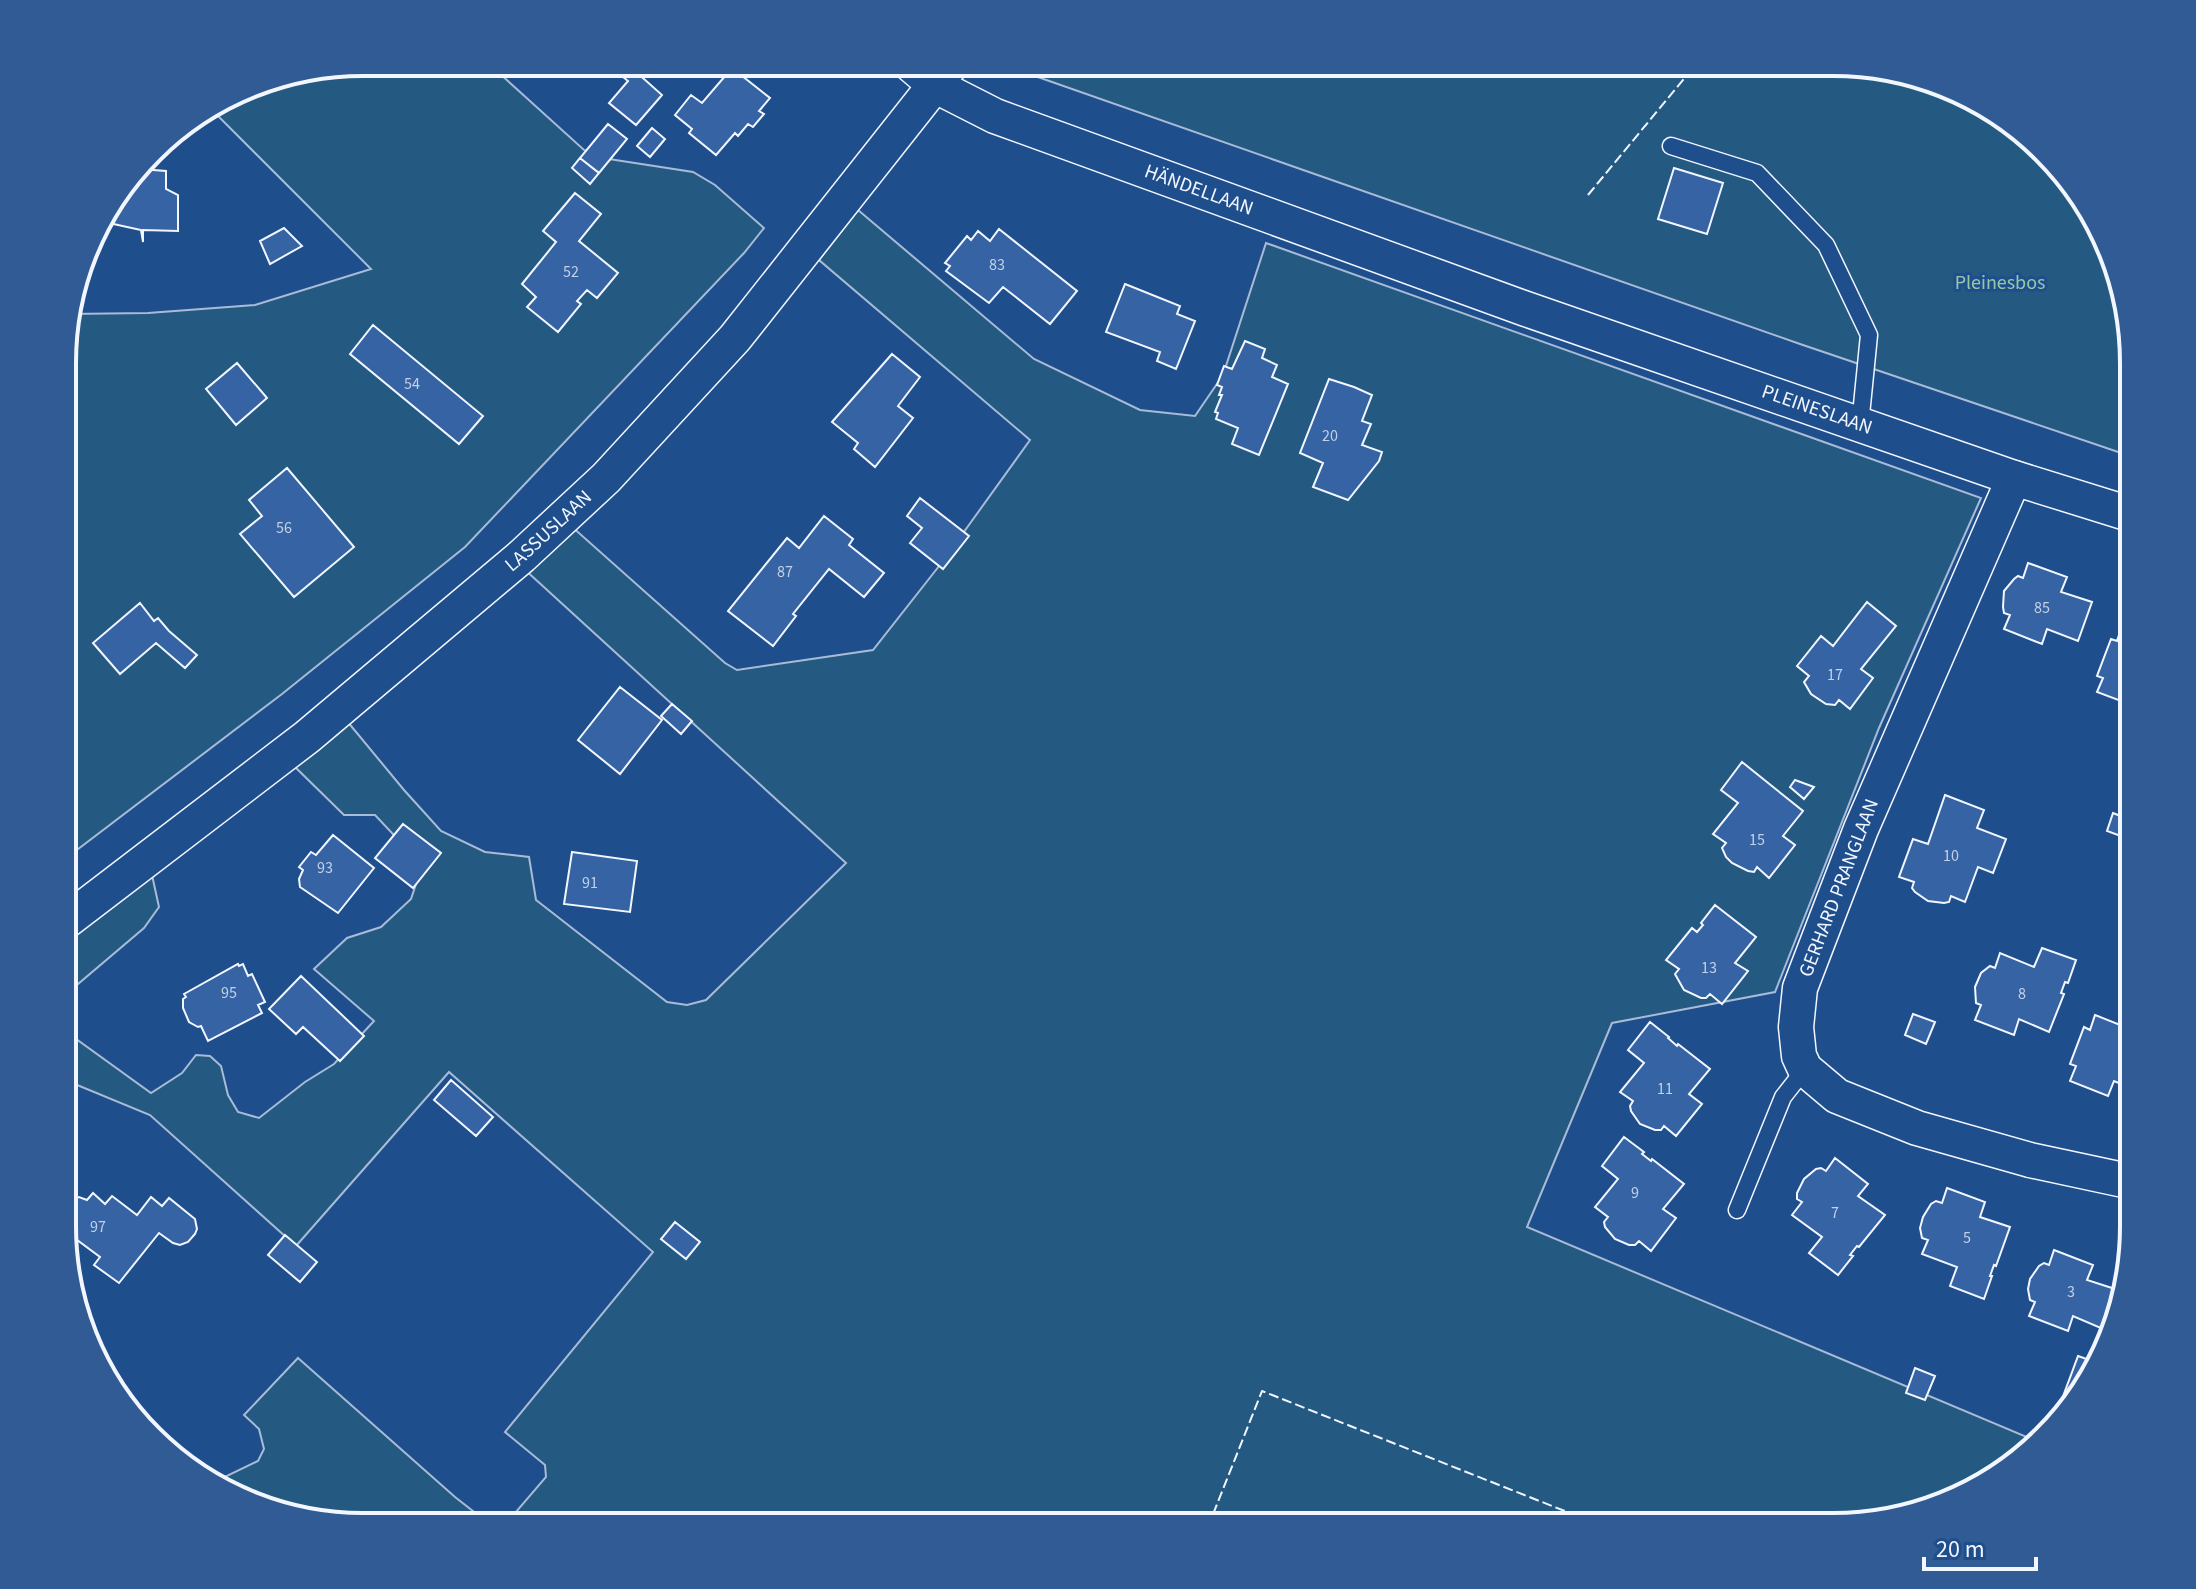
<svg xmlns="http://www.w3.org/2000/svg" width="2196" height="1589" viewBox="0 0 2196 1589" font-family="'Source Sans 3',sans-serif">
<rect width="100%" height="100%" fill="#1f4e8c"/>
<path fill="#245a82" stroke="#a8bbd7" stroke-width="2" d="M363,62H487L584,150L609,159L693,172L715,185L764,228L744,253L465,547L282,694L65,859V325L68,314L148,313L255,305L371,269L210,108L248,85Z
M995,62L1852,63L1930,78L2016,125L2103,230L2133,344V457L1800,344Z
M858,210L1034,359L1140,410L1195,416L1223,375L1266,243L1981,498L1879,728L1775,992L1612,1023L1527,1227L2034,1440L1965,1496L1833,1527L504,1526L546,1477L545,1465L505,1432L653,1252L449,1072L296,1246L150,1115L65,1080V1031L151,1093L182,1073L196,1055L210,1056L221,1066L228,1095L238,1112L259,1118L305,1082L334,1064L374,1021L314,969L347,938L381,927L411,899L419,875L408,850L375,815H344L292,764L347,721L404,790L441,831L485,852L529,857L536,900L667,1002L687,1005L706,1000L846,863L523,568L570,525L725,663L737,670L873,650L943,561L1030,440L819,260Z
M152,875L159,907L144,928L65,995V941Z
M298,1358L455,1497L492,1526H344L248,1504L212,1483L258,1461L264,1449L259,1429L244,1415Z"/>
<path fill="#3563a3" stroke="#f2f6ff" stroke-width="2" d="M600,62H625L662,95L636,125L609,103L628,81L617,72L615,75Z
M732,68L770,98L759,111L764,114L753,127L748,124L738,136L735,133L716,155L689,133L692,129L675,115L691,95L702,103Z
M608,124L627,139L599,173L580,158Z
M652,128L665,139L650,157L637,146Z
M580,158L599,173L590,184L572,168Z
M1674,168L1723,183L1707,234L1658,219Z
M140,169L166,171V189L178,195V231L143,230V242L141,230L100,221Z
M575,193L601,214L579,241L618,273L597,298L587,290L577,301L581,304L558,332L527,307L536,297L522,284L556,242L543,231Z
M284,228L302,246L270,264L260,241Z
M999,229L1077,291L1050,324L1003,287L989,303L946,271L950,266L945,263L967,236L971,240L978,231L990,241Z
M1125,284L1180,306L1177,314L1195,321L1176,369L1157,361L1160,352L1106,332Z
M373,325L483,416L459,444L350,354Z
M1245,341L1265,349L1262,358L1277,365L1272,377L1288,384L1259,455L1232,444L1238,428L1216,419L1218,413L1215,412L1222,395H1219L1222,387L1217,385L1224,366L1232,369Z
M892,354L920,377L898,406L913,418L875,467L854,449L858,443L832,422Z
M237,363L267,398L236,425L206,389Z
M1329,379L1354,387L1372,395L1362,421L1371,424L1362,445L1382,452L1379,461L1348,500L1313,487L1323,463L1300,453Z
M287,468L354,547L294,597L240,534L262,516L249,500Z
M920,498L969,536L943,569L910,543L922,528L907,516Z
M824,516L853,539L849,545L884,573L864,597L829,569L793,614L796,616L773,646L728,611L787,538L799,548Z
M2028,563L2067,577L2061,592L2092,602L2078,641L2047,629L2042,644L2004,629L2010,615L2004,613L2003,607L2004,591L2014,579L2018,576L2023,578Z
M1867,602L1896,626L1861,669L1873,678L1850,709L1839,700L1835,705L1826,704L1811,694L1804,682L1809,676L1797,666L1821,636L1833,646Z
M140,603L154,621L158,618L169,631L197,655L185,668L156,643L120,674L93,643Z
M2122,626L2133,631V741L2121,736L2132,705L2097,692L2103,678L2097,676L2111,639L2117,641Z
M620,687L662,720L620,774L578,740Z
M672,704L692,721L681,734L661,716Z
M1742,762L1803,811L1783,836L1795,845L1769,878L1757,867L1754,872L1748,871L1732,863L1726,857L1722,848L1726,843L1713,834L1738,803L1721,790Z
M1795,780L1814,787L1804,799L1790,787Z
M1945,795L1984,810L1977,828L2006,839L1993,873L1978,867L1965,902L1951,896L1949,902L1944,903L1928,901L1915,892L1912,888L1914,882L1899,877L1913,839L1928,844Z
M2113,813L2133,821L2126,838L2107,831Z
M403,824L441,853L413,888L375,858Z
M333,835L374,868L338,913L300,887L299,879L303,870L299,867L311,852L316,855Z
M572,852L637,861L630,912L564,904Z
M1715,905L1756,937L1735,963L1748,971L1722,1004L1710,994L1706,998H1701L1684,990L1675,974L1679,969L1666,960L1692,928L1697,932L1703,925L1701,923Z
M2042,948L2076,960L2068,983L2065,982L2061,993L2064,994L2049,1032L2019,1019L2014,1035L1975,1020L1981,1005L1976,1003L1975,987L1981,973L1990,966L1995,968L2000,953L2034,967Z
M238,964L239,966L243,964L248,976L252,974L265,1002L258,1005L262,1013L208,1041L201,1026L198,1027L189,1022L183,1008V999L186,997L184,994Z
M301,976L364,1036L340,1061L303,1027L296,1034L269,1009Z
M1913,1014L1935,1022L1926,1044L1905,1035Z
M2095,1015L2133,1030L2128,1044L2133,1046V1089L2114,1081L2108,1096L2070,1081L2076,1066L2070,1064L2084,1027L2090,1030Z
M1650,1022L1669,1037L1668,1038L1677,1046L1678,1044L1710,1069L1689,1094L1702,1104L1676,1136L1664,1126L1661,1130H1655L1640,1124L1631,1111L1630,1106L1633,1101L1620,1092L1644,1063L1628,1050Z
M451,1080L493,1117L476,1136L434,1100Z
M1624,1137L1644,1152L1642,1154L1651,1161L1652,1159L1684,1184L1663,1209L1676,1218L1651,1251L1639,1241L1635,1245H1629L1615,1239L1605,1227L1604,1222L1608,1217L1595,1207L1618,1179L1602,1166Z
M1835,1158L1868,1184L1858,1196L1885,1215L1859,1247L1857,1246L1850,1255L1853,1256L1838,1275L1809,1253L1822,1237L1792,1215L1802,1202L1797,1199V1193L1804,1179L1816,1169L1821,1168L1826,1171Z
M1947,1188L1985,1202L1980,1217L2010,1227L1996,1266L1994,1265L1990,1276H1992L1984,1299L1950,1286L1957,1267L1922,1254L1928,1240L1922,1238L1920,1228L1923,1217L1931,1204L1936,1201L1942,1203Z
M93,1193L105,1204L112,1196L137,1215L151,1197L162,1206L169,1198L195,1219L197,1229L195,1234L188,1242L180,1245L173,1243L159,1233L119,1283L94,1265L100,1257L65,1231L72,1220L67,1210L70,1202L79,1197L87,1200Z
M675,1222L700,1242L686,1259L661,1239Z
M285,1235L317,1262L300,1282L268,1255Z
M2054,1250L2093,1265L2087,1280L2118,1290L2103,1329L2073,1316L2068,1331L2029,1316L2035,1302L2030,1300L2028,1289L2030,1279L2039,1266L2044,1263L2049,1265Z
M2078,1356L2098,1363L2073,1406L2061,1402Z
M1915,1368L1935,1376L1925,1400L1906,1393Z"/>
<g fill="none" stroke-linecap="round" stroke-linejoin="round">
<defs>
<path id="service" d="M1671,146L1757,173L1826,245L1869,335L1860,425
M1737,1210L1783,1097L1805,1069"/>
<g id="minor">
<path id="s1" d="M908,62L936,86L995,116L1526,309L2014,478L2133,515"/>
<path d="M2014,478L1861,829L1800,988L1796,1027L1799,1056L1805,1069L1837,1096L1917,1128L2030,1160L2133,1182"/>
<path id="s2" d="M65,922L307,737L522,556L606,478L735,338L953,62"/>
</g>
</defs>
<use href="#service" stroke="#f2f6ff" stroke-width="19"/>
<use href="#minor" stroke="#f2f6ff" stroke-width="37"/>
<use href="#service" stroke="#1f4e8c" stroke-width="16"/>
<use href="#minor" stroke="#1f4e8c" stroke-width="34"/>
<path stroke="#f2f6ff" stroke-width="2" stroke-dasharray="10 4" stroke-linecap="butt" d="M1588,195L1697,63
M1208,1527L1262,1391L1605,1527"/>
</g>
<g text-anchor="middle" dominant-baseline="central" stroke-width="6" stroke-linejoin="round" paint-order="stroke">
<g font-size="16" fill="#c3d1e8">
<text x="997" y="265">83</text>
<text x="571" y="272">52</text>
<text x="412" y="384">54</text>
<text x="1330" y="436">20</text>
<text x="284" y="528">56</text>
<text x="785" y="572">87</text>
<text x="2042" y="608">85</text>
<text x="1835" y="675">17</text>
<text x="1757" y="840">15</text>
<text x="1951" y="856">10</text>
<text x="325" y="868">93</text>
<text x="590" y="883">91</text>
<text x="1709" y="968">13</text>
<text x="229" y="993">95</text>
<text x="2022" y="994">8</text>
<text x="1665" y="1089">11</text>
<text x="1635" y="1193">9</text>
<text x="1835" y="1213">7</text>
<text x="98" y="1227">97</text>
<text x="1967" y="1238">5</text>
<text x="2071" y="1292">3</text>
</g>
<g font-size="20" fill="#f2f6ff" stroke="#1f4e8c">
<text stroke="none"><textPath href="#s1" startOffset="320">HÄNDELLAAN</textPath></text>
<text stroke="none"><textPath href="#s1" startOffset="976">PLEINESLAAN</textPath></text>
<text stroke="none"><textPath href="#s2" startOffset="622">LASSUSLAAN</textPath></text>
<text transform="translate(1839 888) rotate(-69)">GERHARD PRANGLAAN</text>
</g>
<g font-size="20" fill="#97c8a6" stroke="#1f4e8c">
<text x="2000" y="283">Pleinesbos</text>
</g>
</g>
<path d="M0 0H2196V1589H0ZM363 76H1833A287 287 0 0 1 2120 363V1226A287 287 0 0 1 1833 1513H363A287 287 0 0 1 76 1226V363A287 287 0 0 1 363 76Z" fill="#305b95" fill-rule="evenodd"/>
<path fill="none" stroke="#f2f6ff" stroke-width="4" d="M363 76H1833A287 287 0 0 1 2120 363V1226A287 287 0 0 1 1833 1513H363A287 287 0 0 1 76 1226V363A287 287 0 0 1 363 76Z"/>
<path d="M1924 1557v12h112v-12" fill="none" stroke="#f2f6ff" stroke-width="4"/>
<text x="1936" y="1557" font-size="24" fill="#f2f6ff" stroke="#1f4e8c" stroke-width="6" paint-order="stroke">20 m</text>
</svg>
